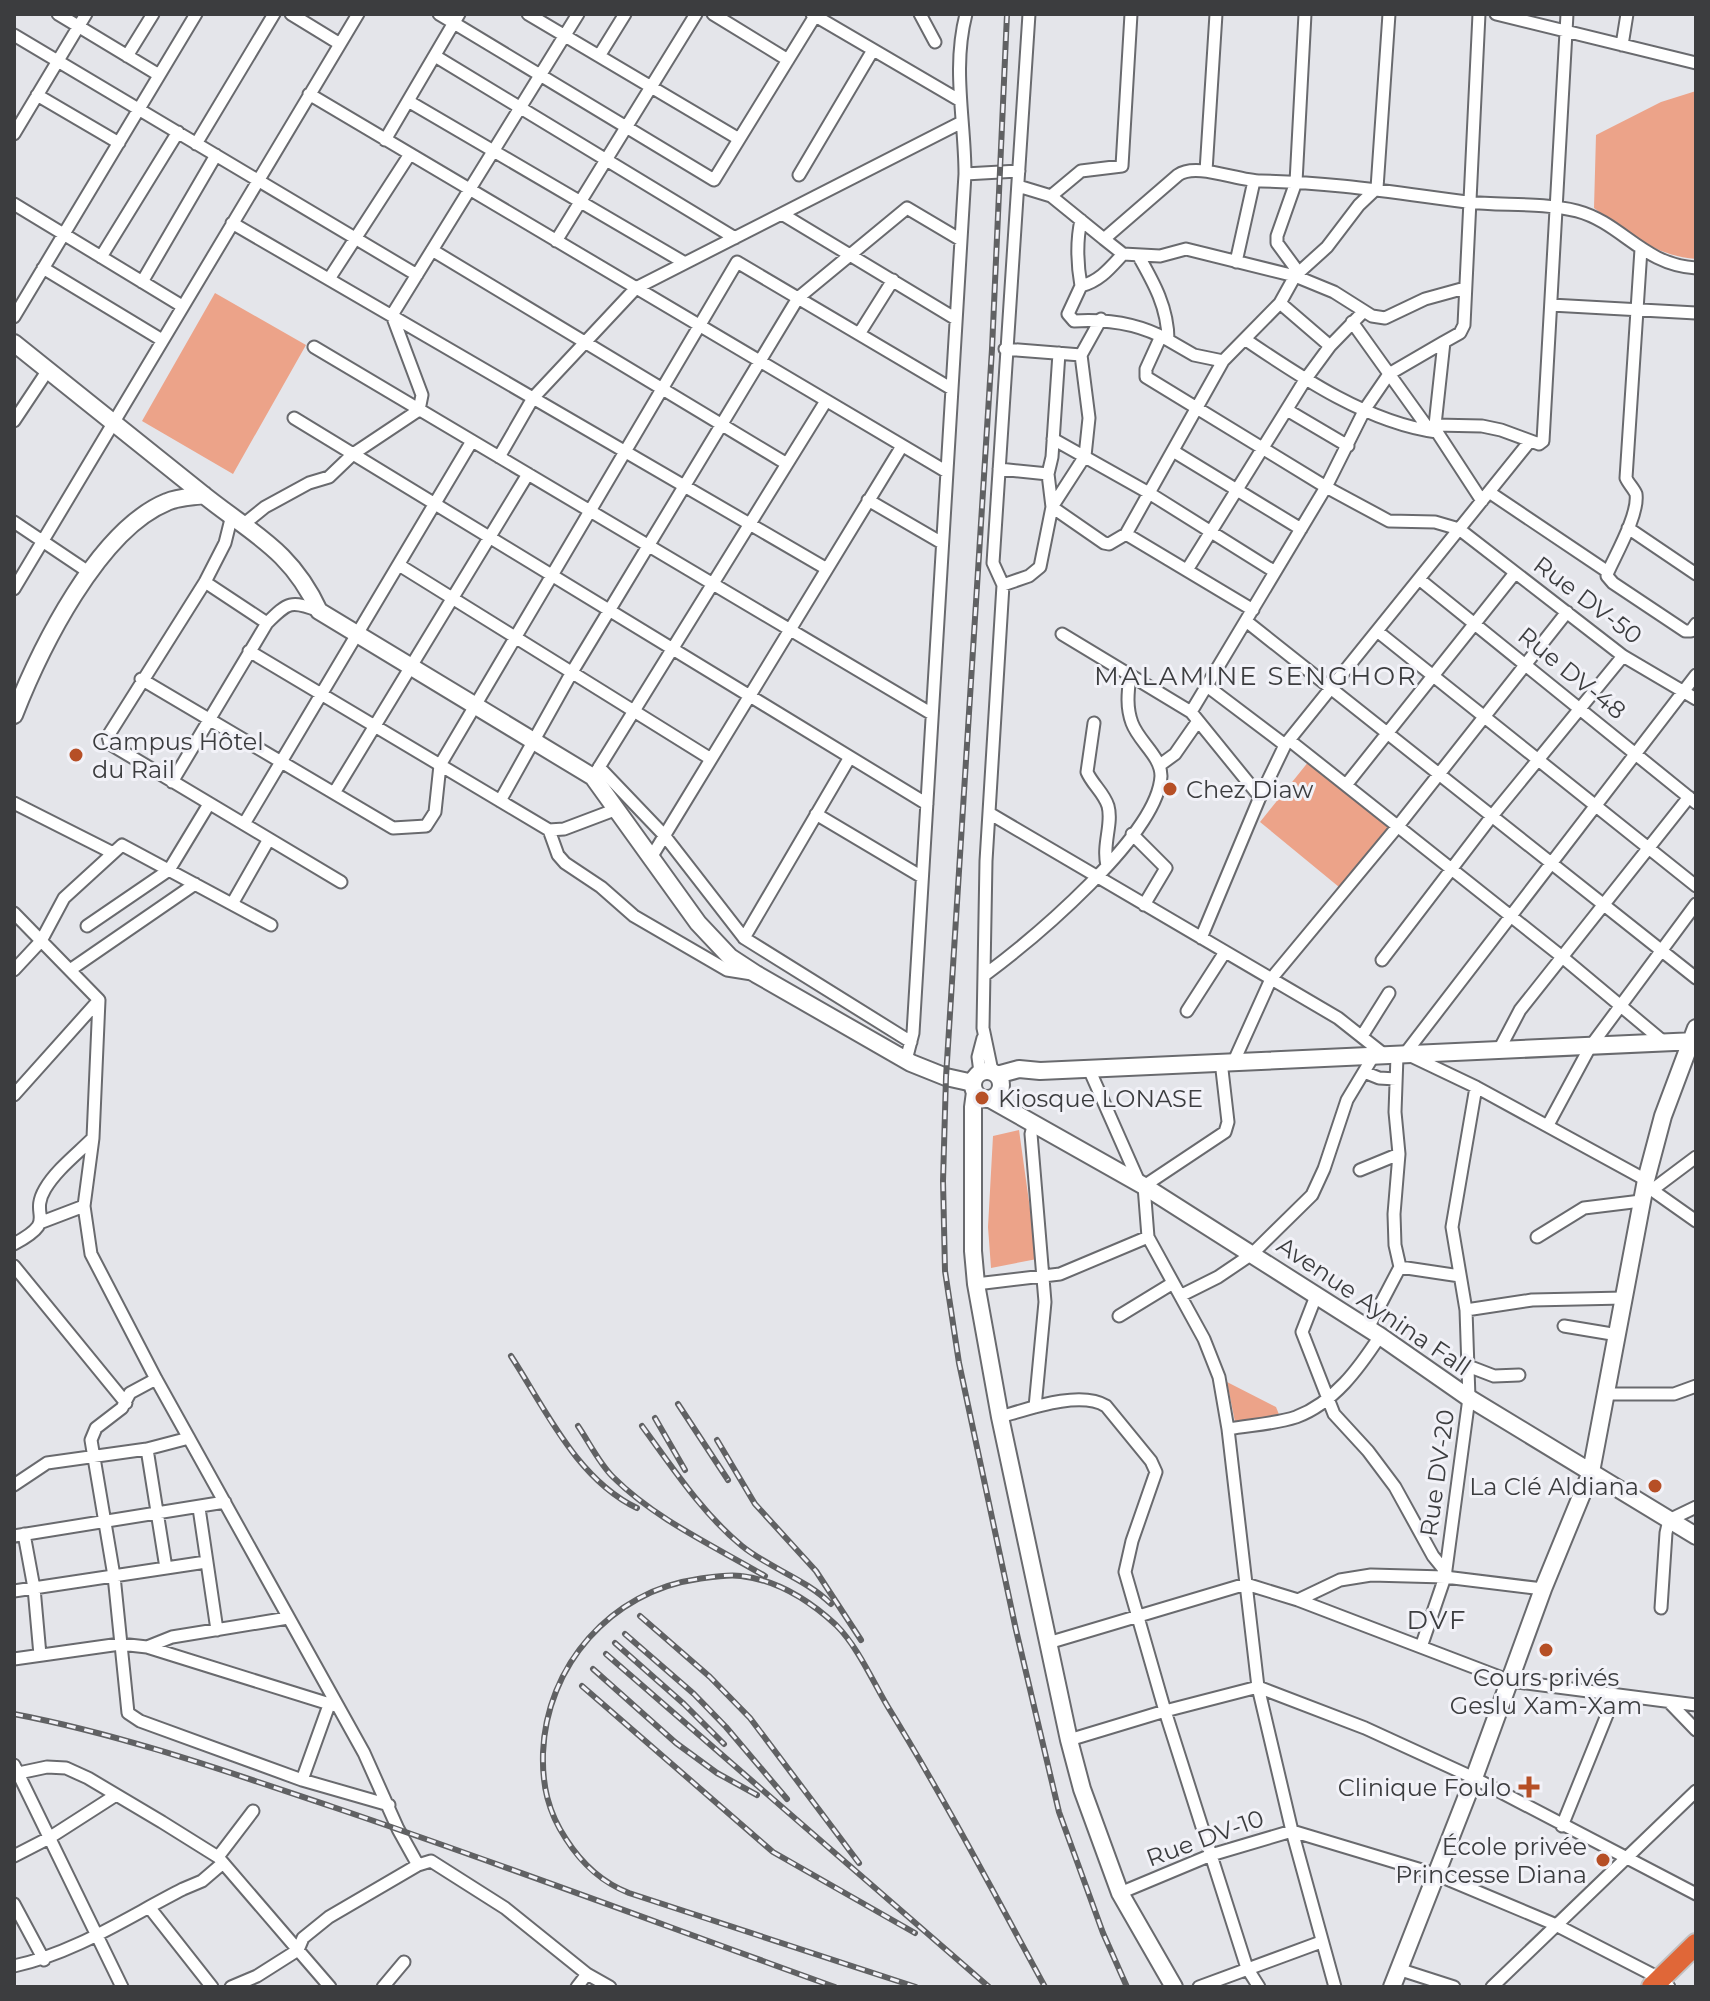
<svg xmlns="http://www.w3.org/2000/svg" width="1710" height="2001" viewBox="0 0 1710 2001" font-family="Montserrat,sans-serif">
<rect width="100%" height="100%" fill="#e4e5ea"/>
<path fill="#eca389" d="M1696,91V259C1656,256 1625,232 1594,208L1596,135L1661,102Z
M215,293L306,345L233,474L142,421Z
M1309,761L1389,826L1339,887L1260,822Z
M1019,1130L1037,1259L991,1268L988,1227L993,1136Z
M1227,1382L1276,1407L1280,1417L1235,1422Z"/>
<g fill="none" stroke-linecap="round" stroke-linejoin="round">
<defs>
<path id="street" d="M58,14L159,75
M291,14L340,44
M439,14L714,180L815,16
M528,14L739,139
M713,14L788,60
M812,14L959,100
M920,14L935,42
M1479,14L1464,325L1460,333L1444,342L1435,425L1437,432L1482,501
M1496,14L1696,63
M14,35L417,275
M1622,45L1627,14
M127,56L153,14
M435,56L735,238
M599,56L625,14
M309,94L947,472
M37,95L119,143
M408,101L685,263
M14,134L86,14
M385,140L459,14
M196,144L274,14
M1206,171L1216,14
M965,174L1019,171
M799,175L873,50
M1018,186L1051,196L1104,239
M1051,196L1081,171L1122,166L1131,14
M14,204L182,306
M782,214L956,319
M232,223L827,569
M556,241L696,14
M432,250L787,464
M1123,254C1110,268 1100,281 1081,286L1068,314L1074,321C1106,319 1140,324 1168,340C1168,308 1154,283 1138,255
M101,257L178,132
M1236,262L1254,181
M43,268L162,340
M1299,273L1277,243V236L1296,182L1305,14
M329,279L410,154
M142,282L216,155
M1081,286C1077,263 1076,243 1081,220
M1465,288L1425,299L1385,318L1372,316L1334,292L1295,276L1186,249L1160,256L1123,254L1104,239L1178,175C1196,162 1238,181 1261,181C1332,182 1397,193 1467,202C1503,206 1541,202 1577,211C1622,223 1643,265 1696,268
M1280,303L1330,346
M1551,305L1696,313
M14,317L196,14
M1352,322L1430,431
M859,334L893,280
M1161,336L1146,369V377L1326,487L1389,521L1435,522L1459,529L1623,656L1696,699
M1168,340L1194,355L1223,361
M1246,340C1302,378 1369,423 1437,432
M314,347L932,714
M1005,349L1081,355
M1287,410L1348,446
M294,418L927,804
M14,421L48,370
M1435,425L1482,426L1501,430L1539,444L1543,441L1567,14
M1053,439L1149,493L1275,572
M1173,451L1301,529
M499,457L533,398L636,288L960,123
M999,469L1048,474L1052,457L1059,353
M1048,474L1052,507L1104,543L1109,544L1126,534L1223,361L1280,303L1295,276L1327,247L1359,205L1377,188L1389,14
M1489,492L1608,572C1616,554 1639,514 1636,494C1634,489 1628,483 1626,478L1641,249
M868,500L942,543
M232,515L225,543L205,582L108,736L110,744L341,882
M14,522L90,573
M244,524L265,507L309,483L329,477L353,454L419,410L422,395L392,315L578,14
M1628,528L1696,574
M1126,534L1253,610
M399,565L711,759
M1187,570L1305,380L1330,346L1364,311
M1608,572L1607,576L1613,583L1685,631H1691L1696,624
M1419,579L1696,803
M205,582L267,623C288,602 291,600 319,611
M1003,585L1029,576L1040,567L1052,507L1085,456L1089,418L1081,355L1101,319
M14,589L358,14
M1246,621L1696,978
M1377,631L1696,886
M1062,634L1191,712L1260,797
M249,651L549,830
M141,679L393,828L426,826L435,812L440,765L737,262L952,389
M1207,686L1285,745
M1191,712L1326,487L1365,409L1389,374L1444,342
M1094,723L1087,772C1092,784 1104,793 1108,806C1113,824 1102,844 1107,866
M1289,740L1561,956L1665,1043
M1160,765L1175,754L1198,721
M599,767L664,835L744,938L911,1042
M593,777L826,401
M172,782L267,623
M1346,785L1515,573
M334,793L528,474
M500,801L572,672L798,298L907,208L961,240
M14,803L113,853
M617,809L564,829L549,830L558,855L565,863L601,887L634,916L727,970L752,974
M989,813L1338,1018L1386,1056
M816,814L922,877
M244,824L472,441
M1132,834L1166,868L1144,905
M652,856L902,446
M232,904L269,839
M14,913L99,1000L93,1138L84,1206L91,1254L156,1379L364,1753L398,1829L418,1865
M87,926L169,870L209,804
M744,938L850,757
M1201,938L1260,797L1285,745L1530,441
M1382,960L1492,816L1623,656
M14,970L41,941L64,898L122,845L271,925
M70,970L195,884
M986,974C1033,939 1158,835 1161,776C1161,756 1139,742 1132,723C1126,707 1128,692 1130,675
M1187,1011L1225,952
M1362,1036L1389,993
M1499,1050L1520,1010L1689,797
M1404,1055L1696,675
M1411,1056L1476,1087L1646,1180
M906,1060L913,1033L965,174C965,120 952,69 966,14
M1221,1061L1228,1122L1225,1132L1144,1186L1148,1237L1204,1339L1219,1377L1228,1429L1258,1687L1292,1831L1335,1987
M1234,1061L1271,979L1398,826L1567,612
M1089,1069L1139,1182
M992,1071L983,1028L986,861L1003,585L993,563L1029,14
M980,1072L978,1057L983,1038
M1364,1072L1379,1078L1396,1079
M1476,1087L1452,1227L1466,1310L1469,1398L1445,1577L1543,1589
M14,1095L99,1000
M1034,1122L1031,1134L1045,1302L1035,1407
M1548,1125L1590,1047L1696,904
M1360,1170L1399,1154
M1645,1185L1696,1221
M1652,1190L1696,1157
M42,1222L84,1206
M1537,1237L1584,1208L1641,1201
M14,1244C60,1219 28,1218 45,1189C56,1170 77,1154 93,1138
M14,1266L126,1403
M1400,1267L1460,1276
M976,1284L1060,1274L1148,1237
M1182,1295L1218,1277L1252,1254L1312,1195L1324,1169L1347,1100L1374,1055
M1316,1296L1302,1332L1334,1414L1368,1451L1395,1487L1433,1556L1446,1572
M1466,1310L1532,1300L1624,1298
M1119,1316L1173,1283
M1564,1326L1618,1335
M1368,1328L1400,1267L1395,1245L1394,1214L1399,1154L1395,1112L1397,1056
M1468,1366L1494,1376L1519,1375
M156,1379L130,1393L122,1408L96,1428L91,1440L114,1576L128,1713L140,1721L302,1780L389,1805
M1606,1394H1674L1696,1386
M1000,1417C1028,1409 1080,1390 1106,1406L1151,1461L1156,1472L1132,1541L1125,1572L1165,1711L1247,1968L1259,1987
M1228,1429C1250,1425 1275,1424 1296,1417C1334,1403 1359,1368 1380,1336
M147,1449L166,1568
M14,1485L47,1463L147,1449L189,1438
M199,1508L217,1630
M24,1534L34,1588L40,1655
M14,1536L225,1502
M14,1591L206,1562
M1298,1600L1340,1580L1371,1575L1445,1577L1421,1647
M1661,1608L1666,1533L1669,1520L1696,1507
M1048,1643L1246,1584L1298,1600L1510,1681L1696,1705
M147,1647L172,1637L288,1618
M14,1659L120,1644L147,1647L336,1706
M1669,1702L1696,1730
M1069,1740L1165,1711L1258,1687L1365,1728L1474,1778L1696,1894
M14,1765L122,1987
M14,1774L47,1767L66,1768L88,1778L162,1822L218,1857L298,1950L303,1938L329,1917L418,1865L431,1861L505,1908L587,1974L610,1987
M302,1780L329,1705
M1562,1826L1615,1695
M14,1856L49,1838L116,1795
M218,1857L253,1811
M1120,1893L1211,1855L1292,1831L1435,1874L1554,1924L1661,1979L1669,1987
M14,1904L44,1960
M149,1907L212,1987
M14,1966C75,1953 128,1917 183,1889L202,1881L223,1863
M1398,1969L1454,1987
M231,1987L257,1976L298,1950L330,1987
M383,1987L404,1962
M577,1987L587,1974
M1199,1987L1321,1942
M1492,1987L1696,1791"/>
<path id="secondary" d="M14,343C76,393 138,442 200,492C250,533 290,548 319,611L593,777L698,923L730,957L756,974L911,1063L946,1077L973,1083
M14,715C40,649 98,530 167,502C178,497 192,497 204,495
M973 1085a14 14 0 1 1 28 0a14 14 0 1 1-28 0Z
M997,1075L1019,1069L1040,1071L1696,1041
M975,1092L973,1107V1251L976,1284L1000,1417L1069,1740L1082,1789L1120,1893L1174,1987
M990,1099L1144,1186L1380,1336L1469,1398L1696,1536
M1392,1987L1474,1778L1543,1589L1591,1472L1646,1180L1663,1116L1696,1028"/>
<path id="highway" d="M1652,1987L1696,1944"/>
</defs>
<use href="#street" stroke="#696a6e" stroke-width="15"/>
<use href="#secondary" stroke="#696a6e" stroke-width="20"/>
<use href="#highway" stroke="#c1c1c2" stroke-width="24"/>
<use href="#street" stroke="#fff" stroke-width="11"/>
<use href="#secondary" stroke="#fff" stroke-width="16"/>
<use href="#highway" stroke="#e06738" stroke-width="20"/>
<defs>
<path id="rail" d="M1007,14L992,349L946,1077L943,1181L945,1271L959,1363L1016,1630L1059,1812L1103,1933L1127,1987
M511,1356C546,1410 577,1479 637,1508
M678,1404L728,1480
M655,1418L685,1470
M578,1426C589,1442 599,1463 613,1477C655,1519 714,1546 765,1576
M642,1426C672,1467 702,1513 742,1546C769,1568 806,1579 831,1604
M717,1440L755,1504L816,1571L861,1640
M640,1616L710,1677L750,1718L859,1863
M625,1634L694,1694L726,1727L787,1799
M615,1643L684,1704L724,1744
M606,1654L989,1987
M593,1669L676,1743L717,1773L757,1795
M582,1686L773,1852L915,1933
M14,1714C124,1735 228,1772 333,1807C502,1864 668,1927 835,1987
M916,1987L629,1893C601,1882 582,1864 566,1839C548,1812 542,1785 543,1753C546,1666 611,1591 698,1579C712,1577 727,1574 741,1576C777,1580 810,1601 836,1625C858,1647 872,1680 888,1707C944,1798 994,1893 1045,1987"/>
</defs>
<use href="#rail" stroke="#606163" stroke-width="6"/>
<use href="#rail" stroke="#f2f2f8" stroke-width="3" stroke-dasharray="9" stroke-linecap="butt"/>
</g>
<g fill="#b64f26" stroke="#f2f2f8" stroke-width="3">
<circle cx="76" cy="755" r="8"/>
<circle cx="1170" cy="789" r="8"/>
<circle cx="982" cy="1098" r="8"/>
<circle cx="1655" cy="1486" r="8"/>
<circle cx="1546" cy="1650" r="8"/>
<path d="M1525 1775h8v8h8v8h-8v8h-8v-8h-8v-8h8z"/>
<circle cx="1603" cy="1860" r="8"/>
</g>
<g text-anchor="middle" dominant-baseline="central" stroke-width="6" stroke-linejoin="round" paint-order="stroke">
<g font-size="24" fill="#3c3d3f" stroke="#f2f2f8">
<text transform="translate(1588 600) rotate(37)">Rue DV-50</text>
<text transform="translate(1572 673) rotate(39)">Rue DV-48</text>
<text transform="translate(1374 1306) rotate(34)">Avenue Aynina Fall</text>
<text transform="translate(1437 1473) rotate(-82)">Rue DV-20</text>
<text transform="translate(1205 1838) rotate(-20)">Rue DV-10</text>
</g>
<g font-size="24" fill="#3c3d3f" stroke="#f2f2f8" text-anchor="start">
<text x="92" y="741">Campus Hôtel<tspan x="92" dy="28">du Rail</tspan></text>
<text x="1186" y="789">Chez Diaw</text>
<text x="998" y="1098">Kiosque LONASE</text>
<text x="1639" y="1486" text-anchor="end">La Clé Aldiana</text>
<text x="1546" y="1677" text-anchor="middle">Cours privés<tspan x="1546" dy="28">Geslu Xam-Xam</tspan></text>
<text x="1511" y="1787" text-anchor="end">Clinique Foulo</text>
<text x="1587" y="1846" text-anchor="end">École privée<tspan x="1587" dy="28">Princesse Diana</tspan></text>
</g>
<g font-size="26" letter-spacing="2" fill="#3c3d3f" stroke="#f2f2f8">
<text x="1256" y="676">MALAMINE SENGHOR</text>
<text x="1437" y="1620">DVF</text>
</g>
</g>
<rect width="1710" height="2001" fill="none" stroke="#3c3d3f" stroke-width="32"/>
</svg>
